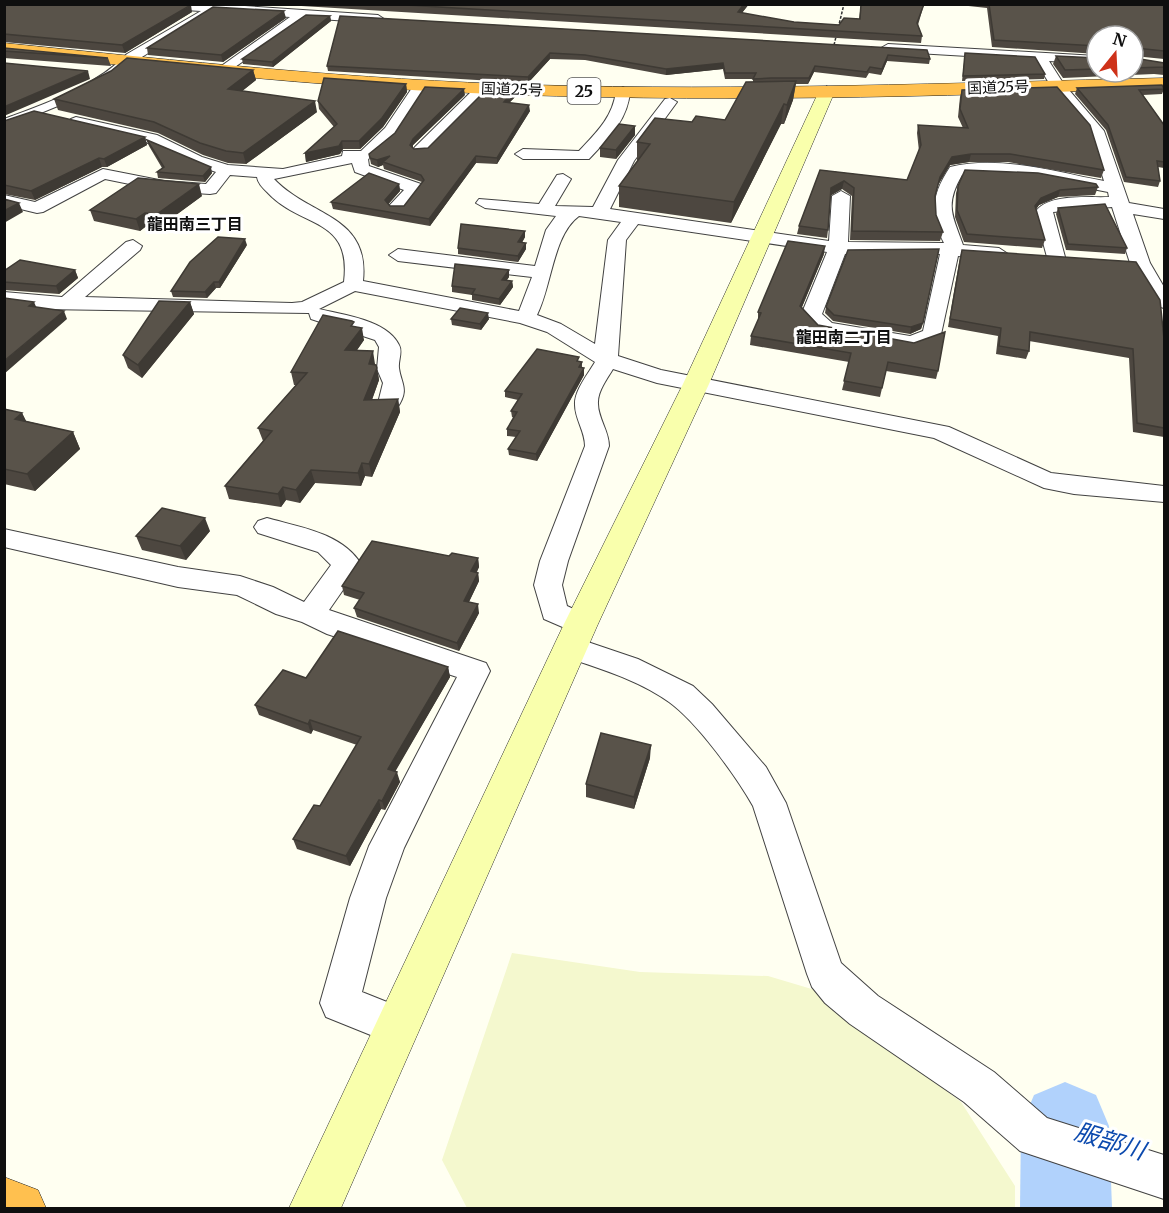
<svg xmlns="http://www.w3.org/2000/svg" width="1169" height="1213" viewBox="0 0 1169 1213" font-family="Merriweather,'Noto Sans JP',serif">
<rect width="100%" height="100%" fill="#fffff1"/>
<path fill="#f4f8ce" d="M512,953L640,972L768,976L815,990L961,1102L1015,1186V1208H467L442,1160Z"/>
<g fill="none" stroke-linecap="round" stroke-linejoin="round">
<path fill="#3077da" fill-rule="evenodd" d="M1012,159H1016L1050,171L1045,172L1012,161Z"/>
<path fill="#b1d2fc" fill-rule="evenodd" d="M1065,1082L1096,1095L1109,1126L1112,1208H1020L1021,1126L1034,1095Z"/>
<defs>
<path id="street" d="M147,4H215L378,15L384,19L378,23L305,18L225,74L218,70L220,67L290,17L206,11L209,14L207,17L137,60L127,70L97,90L4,128V119C47,103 95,87 127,54L201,11L153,8Z
M888,44L1097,56V64L1049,61L1063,83L1104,131L1129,203L1164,209V219L1133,214L1150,263L1164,287V308L1157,306L1130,263L1112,207L1053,212L1065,257L1056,263L1047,257L1035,213C1046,193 1089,198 1109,197L1108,192C1060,183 1011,169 962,175C944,206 953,216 963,245L999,248L1008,254L999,260L958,256L940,339L912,349L825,334L818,332L801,315L827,252L638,224L626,240L618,356L661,370L949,427L1051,473L1164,486V502L1074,494L1044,488L934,438L657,383L613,369C607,379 597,392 598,404C598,418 609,431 609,446L568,561L562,585L567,606L591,617L595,624L591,631L581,635L544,619L534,585L540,561L585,446C585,431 575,419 575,405C574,391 588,374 595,362L547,332L520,323L355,291L319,309C344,315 387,320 399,345C403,352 398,360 399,368C401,384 410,389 397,408H381L378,403L383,383L377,369L379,347L375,340L311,319L309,313L43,309L4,304V292L62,297L126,242L133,240L142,246L140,250L85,297L292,303L302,302L344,282C352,216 301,229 267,192C262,187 258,183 257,177L230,175L216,193L210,194L164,191L105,179L43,212L37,213L4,205V195L35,202L103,169L164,181L206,184L216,172L190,163L146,142L71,125L68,122L71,119L76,117L157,135L202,157L228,165L283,169L342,156L343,151H361L385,128L416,82H426L428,85C416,106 391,152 368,159L369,166L421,184L423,188L403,211H391L388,207L404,190L355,172L352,163L274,179C310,217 370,215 363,281L519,311L532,277L398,261L389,255L398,249L535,266L546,230L556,216L485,208L476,203L479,199L539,204L557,175L563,174L571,179L555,206L593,207L618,160L665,99L670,98L677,102L634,161L610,209L829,241L832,196L841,191L850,196L848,242L944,243C929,215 932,194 950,167C1000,155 1055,172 1104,181L1089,132L1052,88L1035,60L883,51L881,48ZM579,216L621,222L608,240L595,344L561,324L537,315C552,285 553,235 579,216ZM928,253L940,254L923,331L910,336L832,323L822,314L845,254Z
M483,84L490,88L488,91L427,153H415L413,150L415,147L478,85Z
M623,87L630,91C628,120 608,139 589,159H523L515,154L523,149L579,151C596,133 613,117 616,91Z
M267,518C299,527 342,533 361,564L329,610L486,663L490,671L404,848L386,898L362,992L412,1012L418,1026L412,1040L398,1046L326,1017L320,1003L350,898L369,846L457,677L327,634L302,622L276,614L237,595L178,587L4,547V529L178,567L240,576L273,587L304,602L331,565L318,552L258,533L254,527L258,521Z
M570,636L638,659L693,686L712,704L766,767L786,803L841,963L878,996L994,1072L1047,1118L1164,1155V1199L1020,1151L964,1102L850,1024L825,1003L812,987L807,974L753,806C736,776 697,722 669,702C637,679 597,668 560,655L555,647L560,639Z"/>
<path id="secondary" d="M827,86L835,91L709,384L598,624L341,1208H289L564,624L683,384L819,91Z"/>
<path id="highway" d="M4,43C181,61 357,80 534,85C744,91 954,83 1164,78V88C934,97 700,103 470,93C314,86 159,69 4,53Z
M4,1177L38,1190L46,1208H4Z"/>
</defs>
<use href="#street" stroke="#424242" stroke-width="2"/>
<use href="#secondary" stroke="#313131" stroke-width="1"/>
<use href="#highway" stroke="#202020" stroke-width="1"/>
<path stroke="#313131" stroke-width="1.5" stroke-dasharray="3 1.5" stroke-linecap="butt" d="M834,45L844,4"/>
<use href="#street" fill="#fff" fill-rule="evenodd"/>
<use href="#secondary" fill="#f9ffac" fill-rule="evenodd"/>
<use href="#highway" fill="#ffc04f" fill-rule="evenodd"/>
</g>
<path fill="#4d4740" d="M4,4L192,12L125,53L4,42Z
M268,4H749L742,13L794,22L839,25L859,19L861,4H924L918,25L922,36L921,43Z
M950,4H1164V59L1134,56V58L1164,63V75L1154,74L1063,78L1053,64L1056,56L1097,58V72H1133V36H1097V54L992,47L987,8Z
M330,16L331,21L273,67L243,64L242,59Z
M340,16L927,50L930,59L929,64L887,61L881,75L869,73L866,78L814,72L808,84H796L793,100L784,124H781L731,223L619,207V186L637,162V142L692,122L725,120L753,82V79H725L723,69L666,75L585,60L550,59L528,83L328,71L327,66Z
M286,18L223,62L148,55L147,48Z
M4,48L108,58L111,66L4,58Z
M965,53L1045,74L1044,79L962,81Z
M253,70L256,80L242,91L317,112L246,164L228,163L203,155L158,133L58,110L54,99Z
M406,84L407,92L383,127L360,149H343L340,154L306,162L305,153L334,127L319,109L318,101Z
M1077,88L1164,89L1162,94L1143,95L1164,125V168L1158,167L1160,181L1158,187L1124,182L1106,130L1075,94Z
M962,90L1104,170L1101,178L1008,162H969L950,165L938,185L935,196L936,215L943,232L940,241L850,240L852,196L842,189L831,195L828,230L827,238L797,234L799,226L820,170L907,180L919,151L917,133L918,125L963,128L958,117L960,97Z
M465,95L413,145V147L414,149L428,148L515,97L509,103L530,111L497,164L476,163L430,226L333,209L331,202L399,184L400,191L388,204L390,206H404L422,183V182L384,169L383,165L378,167L371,164L369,154L395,133Z
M4,121L145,137L147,145L107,167H102L35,200L4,194Z
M635,126V135L616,159L600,157V148Z
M147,140L212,173L205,182L158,178L157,172L162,168L149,146Z
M958,186L1098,187L1095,195L1058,197L1039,205L1036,209L1045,240L1042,248L964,242L955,217L956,193Z
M202,196L161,226L149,224L140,231L94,221L90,210Z
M1058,208L1127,248L1125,254L1066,250L1056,214Z
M525,231V237L522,243L526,249L518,262L458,254V248Z
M247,245L220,288H216L207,298L173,297L171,291Z
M962,250L1164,339V437L1133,432L1129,358L1029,341V351L1026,359L996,354L998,336L948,327L960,257Z
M824,254L802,307L818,325L938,371L936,379L886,371L880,397L842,390L849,362L750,345L751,336L758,321V312Z
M75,270L78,278L59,294L4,290V271Z
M509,270V277L506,281H512L513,287L500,305L472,300V295L452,292V286Z
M190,302L194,314L142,378L128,368L123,355Z
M826,307L923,323L921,329L910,334L833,321L825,313Z
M451,319H489L481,330L452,325Z
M355,326L364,340L357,350L375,364L377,368L379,380L372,400L398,399L400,412L372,477L365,476L361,486L315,483L300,503L286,500L281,507L229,499L225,486L263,441L258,428L296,385H294L291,372Z
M579,361L582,362V368L584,375L537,461L509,455L508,449L516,437L507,436V429L514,418L512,417L511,411L518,400L505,397V391Z
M4,409L22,413L26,421L73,432L80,449L35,491L4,484Z
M210,531L186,560L142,550L136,536Z
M449,556L478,558L479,567L477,572L478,573L479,581L469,602L479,613L459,651L357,617L354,608L360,600L344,595L342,586Z
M448,667L450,677L395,771L400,782L385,810L381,809L350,866L297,849L293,839L320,806L357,745L313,730L311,734L259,715L255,705L306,678Z
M650,758L634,809L586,797V784Z"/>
<path fill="#3e3a34" d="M744,4H749L737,19L738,12Z
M191,5L192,12L125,53L122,45Z
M284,11L286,18L223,62L221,55Z
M330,16L331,21L273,67L272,62Z
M550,53V59L528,83V77Z
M888,55L887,61L881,75L882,69Z
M723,63V69L666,75V69Z
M815,66L814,72L808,84L809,78Z
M253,70L256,80L231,100L228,89Z
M88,71L90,79L4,116V107Z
M796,81L793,100L784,124L787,105Z
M406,84L407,92L383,127L360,149L359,141Z
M464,89L465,95L413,145L411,151L410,145L413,139Z
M514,91L515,97L504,108V102Z
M315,101L317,112L246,164L243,153Z
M784,104L781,124L731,223L734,202Z
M529,105L530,111L497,164V158Z
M635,126V135L616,159V150Z
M145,137L147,145L107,167L104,159Z
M342,141L343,149L340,154L306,162L305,153Z
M971,154L969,162L950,165L938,185L940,177L952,157Z
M390,156L383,162V165L378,167L377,160Z
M476,156V163L430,226L429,219Z
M99,158L102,167L35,200L31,191Z
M211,167L212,173L205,182L203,176Z
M844,181L842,189L830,196L831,188Z
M199,184L202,196L161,226L157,214Z
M399,184L400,191L386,207L385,200Z
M1060,190L1058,197L1039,205L1033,214L1035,206L1041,198Z
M19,203L23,212L4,223V211Z
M145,213L149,224L140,231L136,219Z
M525,231V237L518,248V242Z
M245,239L247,245L220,288L219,282Z
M526,243V249L518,262V256Z
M825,246L824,254L799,314L800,306Z
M75,270L78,278L59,294L56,286Z
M509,270V277L503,286L502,280Z
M512,281L513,287L500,305L499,299Z
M214,282L216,288L207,298L205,292Z
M34,302L38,311L29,306Z
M190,302L194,314L142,378L138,365Z
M64,311L67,319L4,374V361Z
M488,313L489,319L481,330L480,324Z
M923,323L921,329L910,334L911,327Z
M362,328L364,340L348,363L345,350Z
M373,351L375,364L371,377L369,364Z
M377,368L379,380L367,413L364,400Z
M584,368V375L537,461L536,454Z
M398,399L400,412L372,477L369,464Z
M22,413L30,429L15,419Z
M73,432L80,449L35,491L27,474Z
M362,463L365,476L361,486L358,473Z
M311,470L315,483L300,503L296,490Z
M283,487L286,500L281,507L278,494Z
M205,518L210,531L186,560L180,546Z
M478,558L479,567L472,580L471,571Z
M478,573L479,581L465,610L464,601Z
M478,604L479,613L459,651L457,643Z
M448,667L450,677L391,779L388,769Z
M310,720L313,730L311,734L308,724Z
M651,745L650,758L634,809V797Z
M397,772L400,782L385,810L382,801Z
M379,800L381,809L350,866L346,856Z"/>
<path fill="#59534a" stroke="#3e3a34" stroke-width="1.5" d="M4,4H185L191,5L122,45L4,34Z
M389,4H744L738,12L794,22L839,25L844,18L860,19L861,4H924L917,23L922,36Z
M989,4H1164V51L1136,48L1134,58L1164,63V67L1133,68V36H1097V46L994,40Z
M213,7L284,11L221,55L147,48Z
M306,15L330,16L272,62L242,59Z
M340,16L927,50L930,59L888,55L882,69L870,67L867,72L815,66L809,78H771L753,79L756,73H725L723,63L666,69L585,55L550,53L528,77L327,66Z
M4,48L108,58L4,51Z
M965,53L1035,57L1045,74L963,76Z
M1056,56L1097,58V69L1065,70Z
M127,58L253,70L228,89L315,101L243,153L226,151L200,143L154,122L54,99L111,71Z
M4,63L88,71L4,107Z
M324,78L406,84L382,118L359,141H342L339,146L305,153L337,124L318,101Z
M796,81L787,105L784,104L734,202L619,186L650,144L637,142L655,118L692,122L696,116L725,120L746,82Z
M1162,85L1164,89L1139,90L1164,125V162L1157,161L1160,181L1126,177L1108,125L1077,88Z
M425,87L464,89L413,139L410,145L414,149L428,148L486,90L514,91L504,102L529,105L497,158L476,156L429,219L331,202L369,173L399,184L385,200L390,206H404L424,180L421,175L383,162L390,156L377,160L370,158L369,154L395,133Z
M1057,87L1090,125L1104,170L1010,154H971L952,157L940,177L935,196L936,215L943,232L852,231L854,188L844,181L831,188L828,230L799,226L820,170L907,180L921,145L918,125L968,128L960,109L962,90Z
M34,111L145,137L104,159L99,158L31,191L4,185V121Z
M619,124L635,126L616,150L600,148Z
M147,140L211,167L203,176L157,172L164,167Z
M965,170L1038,173L1096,184L1098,187L1060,190L1041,198L1035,206L1045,240L967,234L957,210L958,186Z
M138,178L199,184L157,214L145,213L136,219L90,210Z
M4,199L19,203L4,211Z
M1105,204L1127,248L1068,244L1058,208Z
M461,224L525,231L518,242L526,243L518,256L458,248Z
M218,237L245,239L219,282H214L205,292L171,291L190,262Z
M788,241L825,246L800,306L818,325L914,343L945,332L938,371L888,362L882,388L844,381L851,353L751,336L761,313L758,312Z
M939,249L923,323L911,327L834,315L826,307L848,250Z
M962,250L1136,262L1160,300L1164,339V428L1137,423L1133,349L1030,332L1029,351L999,346L1001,328L950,319Z
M20,260L75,270L56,286L4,282V271Z
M455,264L509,270L502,280L512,281L499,299L472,294L475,289L452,286Z
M4,298L34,302L29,306L64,311L4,361Z
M159,301L190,302L138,365L123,355Z
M460,308L488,313L480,324L451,319Z
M323,315L352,321L354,322L351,326L362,328L345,350L373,351L369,364L376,365L377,368L364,400L398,399L369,464L362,463L358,473L311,470L296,490L283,487L278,494L225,486L272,431L258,428L307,373L291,372Z
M537,349L579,357L577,361L582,362L579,367L584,368L536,454L508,449L520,431L507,429L517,412L511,411L522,394L505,391Z
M4,409L22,413L15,419L73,432L27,474L4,469Z
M162,508L205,518L180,546L136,536Z
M372,541L449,556L452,553L478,558L471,571L478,573L464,601L478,604L457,643L354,608L364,593L342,586Z
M338,631L448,667L388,769L397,772L382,801L379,800L346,856L293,839L314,805L320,806L361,737L310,720L308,724L255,705L283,670L306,678Z
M601,733L651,745L634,797L586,784Z"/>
<g text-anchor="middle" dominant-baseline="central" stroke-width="6" stroke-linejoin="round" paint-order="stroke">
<g font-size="15" fill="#0f0f0f" stroke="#fff">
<text transform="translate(998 87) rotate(-2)">国道25号</text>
<text transform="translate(512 89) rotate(2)">国道25号</text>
</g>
<rect fill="#fff" stroke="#575757" stroke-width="1.5" x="567.5" y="78" width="33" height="26" rx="4.5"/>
<g font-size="16" font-weight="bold" fill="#0f0f0f">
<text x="584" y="91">25</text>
</g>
<g font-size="16" font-weight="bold" fill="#0f0f0f" stroke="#fff">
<text x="195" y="224">龍田南三丁目</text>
<text x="844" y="337">龍田南二丁目</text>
</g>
<g font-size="24" font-style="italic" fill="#0b49ae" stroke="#fff">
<text transform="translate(1110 1141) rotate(17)">服部川</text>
</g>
</g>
<rect width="1169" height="1213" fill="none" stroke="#0f0f0f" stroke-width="12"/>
<g transform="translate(1115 54) rotate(18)"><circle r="28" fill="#ffffff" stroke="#9f9f9f" stroke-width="1.5"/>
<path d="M0-4.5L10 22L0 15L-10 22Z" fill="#ce3119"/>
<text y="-9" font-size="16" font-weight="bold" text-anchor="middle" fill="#0f0f0f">N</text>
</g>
</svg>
